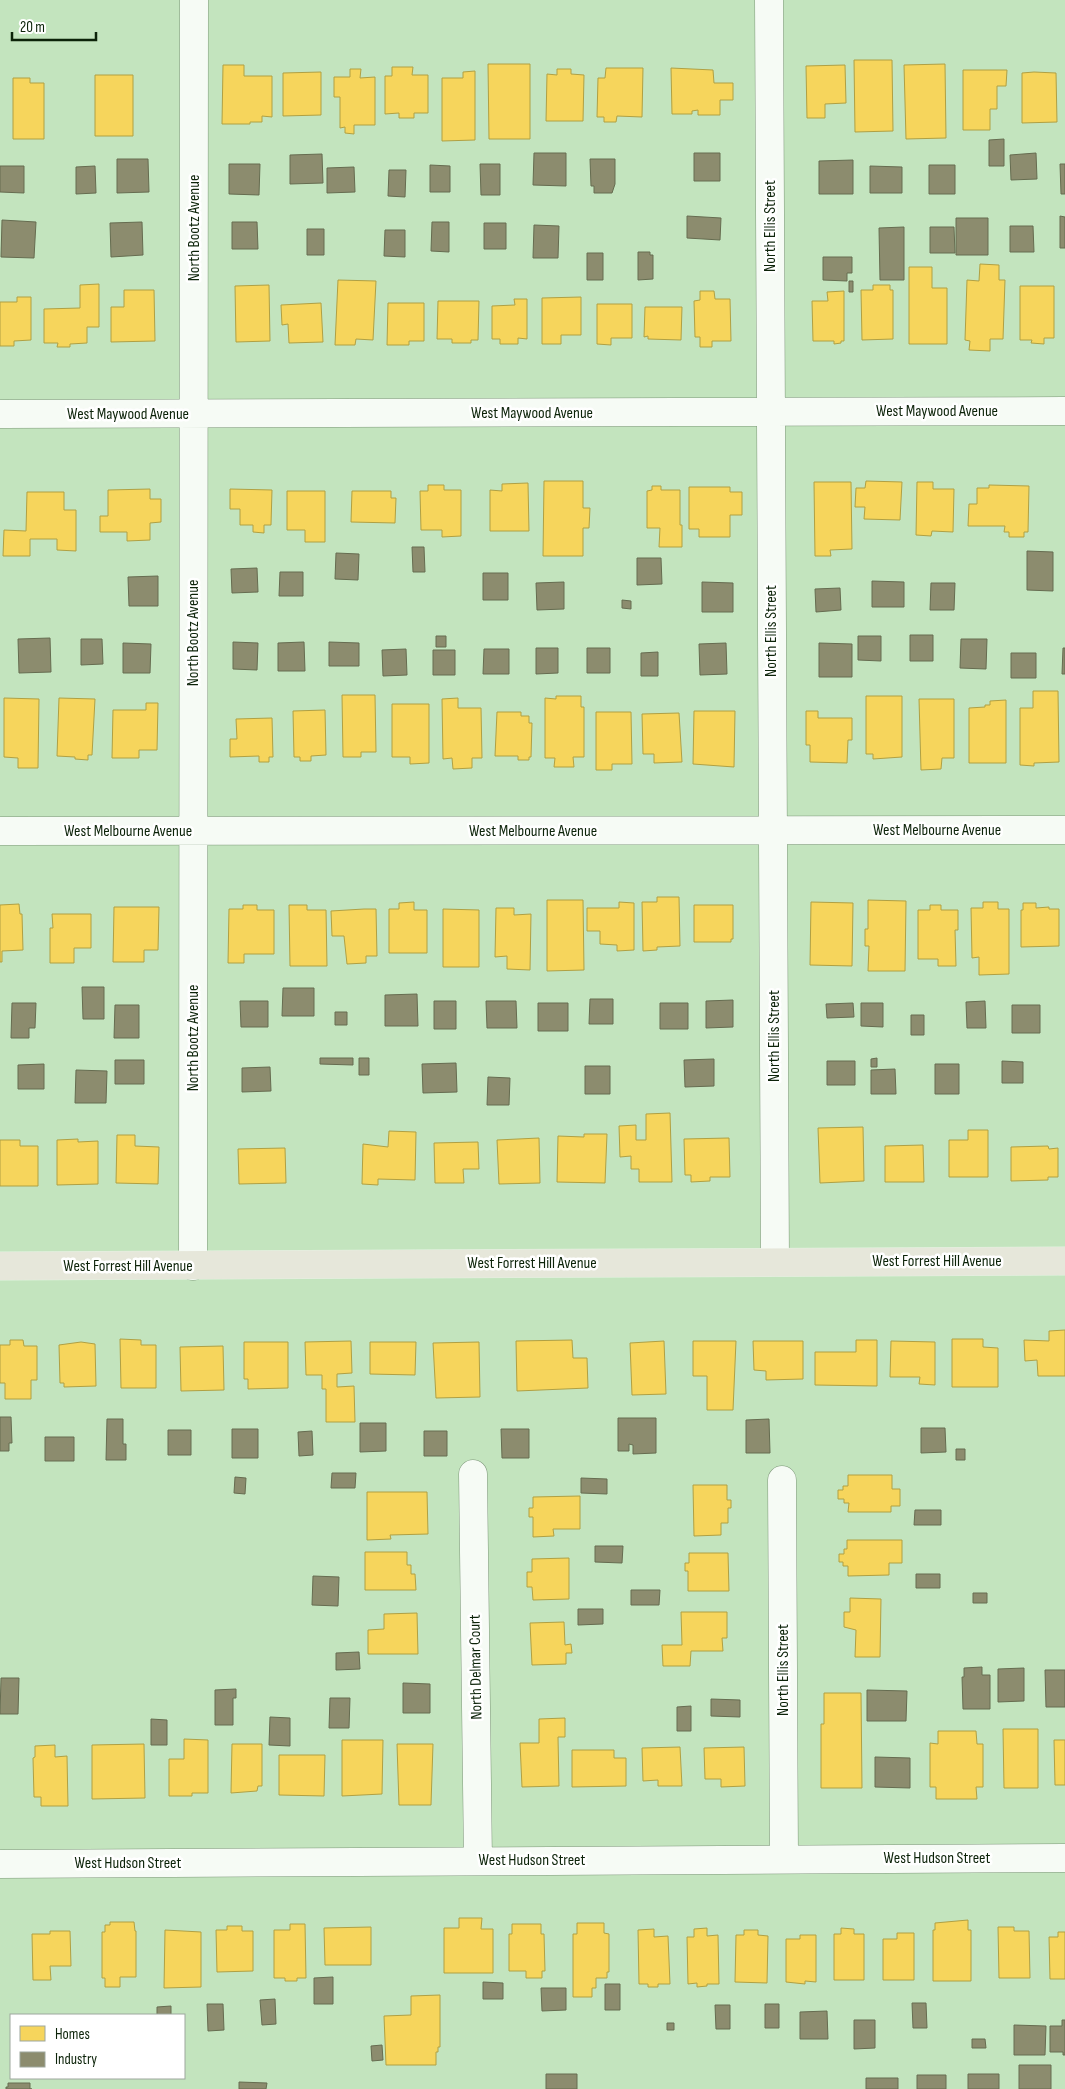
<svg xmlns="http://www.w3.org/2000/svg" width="1065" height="2089" viewBox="0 0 1065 2089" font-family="'Sofia Sans Condensed',sans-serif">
<rect width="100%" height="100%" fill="#c3e4be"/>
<path fill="#f6d55c" stroke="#b0a043" d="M854,60H892L893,131L855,132Z
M488,64H530V139H489Z
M945,64L946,138L906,139L904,65Z
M223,65H244V76H272V117L262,116V122H250V124H222Z
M845,65L846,103L825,104V118H807L806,66Z
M392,67H413L412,75H428V113H414V118H399V113L385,114V76H392Z
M606,68H643L642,117L617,116L616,122H604V117H597L598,78H605Z
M671,68L713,70L714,83H733V100H720V115H698V110L692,111V114H672Z
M350,69H361L360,78L375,77V125H354V134L345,133V127L340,128V97H334V77H350Z
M557,69H571V74L584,75L583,121H546L547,74L557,75Z
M963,70H1007L1006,86H997V109H990V130H963Z
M475,71V140L442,141V78H463V72Z
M321,72V115L283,116V73Z
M1034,72L1056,73L1057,122L1022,123V73Z
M95,75H133V136H95Z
M13,78H30V83H44V139H13Z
M980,264L999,265V280H1005L1003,339H990V351L969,350L970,341L965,340L967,280L979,281Z
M909,267H932V288H947V344H909Z
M338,280L376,281L373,340L356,339L355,345H335Z
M99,284V327H87V343L70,344V347H57L58,343H44V309L80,308V285Z
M269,285L270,341L236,342L235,286Z
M873,285H890V290H893V339L862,340L861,290H873Z
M1020,286H1054V338H1044V344L1031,343L1032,340H1020Z
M124,290H154L155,341L111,342V307H124Z
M700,291H714L715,299H730L731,341H712V347H700V337H695L694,301L700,300Z
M844,291V341H841V343L834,344V341H813L812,301H828L827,292Z
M17,297H31V340L14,341V346H0V302H17Z
M581,297V335H561V344H542V298Z
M514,299H527V339L518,338V344H500V339H492V306L515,305Z
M438,301H479L478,340H471V343H452V339H437Z
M321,303L323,342L289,343L288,324L282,325L281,305Z
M388,303H424V341H409V345H387Z
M597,304H632V338H611V345L597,344Z
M645,307H682L681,340L648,339V336L644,337Z
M544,481H583V508H590L589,528H583V556H543Z
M866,481L902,482L900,520L864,519L865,507H855L856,488H865Z
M814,482H851L852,549L830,550L831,556H815Z
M917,482H933V489H954L953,532L932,531L931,536L916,535Z
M528,483L529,531H490V490L502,491V484Z
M428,485H444V490H461V536L442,537V530H421L420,491H428Z
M989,485L1029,486L1028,532H1024V537H1009V532H1004L1005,526H968L969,504H977V488H989Z
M652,486H661V490H680V525H682V547H659L660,528H647V491L652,490Z
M689,487H730V492H742V515H730V537H699V529H689Z
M150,489V499H161V522L150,523V540L127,541V532H100V516H108V490Z
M230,489L272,490L271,525H264V533L253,532V525H240V509H230Z
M287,491H325V542H305V530H287Z
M352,491H391V498H396L395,523L351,522Z
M27,492H64V510H76V551L57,550V539H30V556H3L4,530L26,531Z
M1033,691H1058L1059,762L1034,763V766L1020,765V708H1033Z
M342,695H375L376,752H361V757H343Z
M556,696H581V707H584V757H573L574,767H554L555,758H545V698L556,699Z
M866,696H902V757L873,759V754H866Z
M4,698L39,699L38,768H18V758L4,757Z
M59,698L95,699L92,755H88V760L75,759V757L57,756Z
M458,698V708H481L482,758H472V768L453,769L452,758L443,759L442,699Z
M919,699H954V758H942L941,769L921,770Z
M1006,700V763H969V708L985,707V705H990V701Z
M146,703H158L157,750H139V758H112L113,710H146Z
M392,704H429V763L410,764V757H392Z
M325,710L326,755L311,756V761H300V757H294L293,711Z
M694,711H735L734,767L693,764Z
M806,711H818V718H852V740H848L847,763L810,762V745H806Z
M497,712H521V716H529V723H532L531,757H529V760H518V756H495Z
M596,712H631L632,764H612V770H596Z
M679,713L682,762L654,763V754H643L642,714Z
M272,718L273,757H269V762H259V756L230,757V739H237L236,719Z
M657,897H679L680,946L657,947V950L643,951L642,902H657Z
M547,900H583L584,970L547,971Z
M868,900L906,901L905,971H868L869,946H865V929H868Z
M414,902V910H427V953H389V909H399V903Z
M619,902L634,903V950L617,951V945L600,944V931H587V908H619Z
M811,902L853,903L852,966L810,965Z
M983,902H998V909H1009V974L979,975V957L972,958L971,908H983Z
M1023,903H1036V908L1049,907V909H1059V946L1021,947V910H1023Z
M19,904L20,914H22L23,950L2,951V962H0V905Z
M243,905H257V910H274V954H244V963H228L229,909H243Z
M289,905H307V910H326L327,966H290Z
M694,905H733V939H731V942H694Z
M930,905H941V910H958V930H955L956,966H938V959H918V910H930Z
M114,907H159L158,950H144V962H113Z
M496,908H514V915L531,914L530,970L507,969V956L495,957Z
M364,909H376L377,956H366V963L347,964L344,936H332L331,911Z
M443,909L479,910V967H443Z
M52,914H91V948H74V963H50V928H53Z
M670,1113L672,1182H639V1169H631V1156L620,1157L619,1126L636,1125V1140H646V1114Z
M863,1127L864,1181L820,1183L818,1128Z
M968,1130H988V1177H949V1140H968Z
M389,1131L416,1132L415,1180L378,1179V1185L362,1184L363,1144L388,1147Z
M584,1134H607L605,1183L557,1182L558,1136L584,1137Z
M117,1135H135V1146L159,1147L158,1184L116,1183Z
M539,1138L540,1183L499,1184L497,1140Z
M729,1138L730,1177H710V1181L691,1182V1175H685L684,1139Z
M78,1139V1142L98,1141V1184L57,1185V1140Z
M0,1140H20V1146H38V1186H0Z
M478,1142L479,1169H463L464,1183H435L434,1143Z
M923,1145L924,1182H885V1146Z
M1048,1146L1049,1149L1058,1148V1177H1048V1180L1011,1181V1147Z
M285,1148L286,1183L239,1184L238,1149Z
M1065,1330V1376H1038L1037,1360L1025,1361L1024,1340L1049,1341V1331Z
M120,1339L141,1340V1345H156V1388H121Z
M952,1339H983V1347L998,1348V1387H952Z
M10,1340H23L24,1346H37V1380H31V1399H5V1383H0V1345H10Z
M572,1340L573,1358H587L588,1388L517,1391L516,1341Z
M856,1340H877V1386L815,1385V1352H856Z
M351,1341L352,1373L337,1374V1387L354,1386L355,1422H326V1389H322V1375H306L305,1342Z
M664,1341L666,1394L632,1395L630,1343Z
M693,1341H736L733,1410H707V1376H693Z
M753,1341H803V1379L766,1380V1371L754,1370Z
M891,1341L935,1342V1385L919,1384L920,1377H890Z
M81,1342L95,1344L96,1386L64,1387V1383H60L59,1345Z
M244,1342H288V1388L248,1389V1379H244Z
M370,1342H416L415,1375L370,1374Z
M479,1342L480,1397L436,1398L433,1343Z
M223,1346L224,1390L181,1391L180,1347Z
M848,1475H892V1489H900V1506H891V1512H848L849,1503H844V1499H838V1490H843V1486H848Z
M693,1485H727V1500H731V1508H728V1523H721V1535L694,1536Z
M367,1492H427L428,1534L390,1535L391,1539L367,1540Z
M580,1496V1529H553L554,1536L533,1537V1517H529V1508H533V1497Z
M847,1540H902V1563H889V1575L848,1576V1566H843V1562H839V1554H844V1549H847Z
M365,1552H407V1565H411V1574H415L416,1590H365Z
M689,1553H728L729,1591H688V1571H685V1563H689Z
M569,1558V1599L533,1600L532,1587H527V1572H532V1559Z
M850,1598L881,1599L880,1657H855L856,1630L844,1627V1612H850Z
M681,1612H727V1638H722L723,1651H691L690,1666H663L662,1645H682Z
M417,1613L418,1654H368V1630L384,1629V1614Z
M564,1622L565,1645L571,1644L572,1653H566V1664L532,1665L530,1623Z
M824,1693H861L862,1788H821V1724H824Z
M565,1718V1737H558L559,1786L522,1787L520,1743H539V1719Z
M1003,1729H1038V1788H1004Z
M938,1731H976L977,1744H983V1787H976L977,1799H936V1787H930V1743L938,1744Z
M184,1739L208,1740V1793H192V1796H169V1759H184Z
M342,1740H383L382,1794L342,1796Z
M1054,1740H1065V1785H1055Z
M144,1744L145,1798L92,1799V1745Z
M232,1744H262V1786H258L257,1791L231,1793Z
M397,1744H433L431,1805H399Z
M55,1745V1757L67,1756L68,1806H41V1797H34L33,1758L35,1757V1746Z
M680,1747L682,1786H658V1780L643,1781L642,1748Z
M744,1747L745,1786L721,1787V1779H705L704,1748Z
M572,1750H614V1758H626V1786L572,1787Z
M279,1755H325L324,1796L279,1795Z
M459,1918H482L481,1929H493V1973H444V1928H459Z
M968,1920V1930H971V1981H933V1930H935V1923Z
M110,1922H134L135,1931H136V1977H120V1987H105V1978H102V1932H105V1925H110Z
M577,1923H604V1933L609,1934V1972H607V1978H596V1988H592V1997H573V1934H577Z
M290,1924H305L306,1978H297V1981H285V1978H274V1930H290Z
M512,1924H541V1934H544L545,1971H542V1978H526V1971H509V1934H512Z
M227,1926H242V1931H253V1971L217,1972L216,1930H227Z
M371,1927V1965H325L324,1928Z
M998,1927H1014V1931H1029L1030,1978H999Z
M707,1928V1936L718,1935L719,1984H707V1986L697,1987V1983L688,1984L687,1937H694V1929Z
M841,1928L854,1929V1934H864V1980H834V1934H841Z
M654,1929V1937L668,1936L670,1984H658V1987H648V1984H639L638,1930Z
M165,1930L201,1932V1987L164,1988Z
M744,1930H758V1935L768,1936L767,1983L735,1982L736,1935H744Z
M50,1931H70L71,1966H50L51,1980H33L32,1934H50Z
M1058,1932H1065V1979H1050L1049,1937H1058Z
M897,1933H914V1980H883V1939H897Z
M800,1935H816V1982L805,1981V1984L786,1982V1939H800Z
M440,1995V2047H438V2052H436V2065H386L384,2016L411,2015V1996Z"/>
<path fill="#8c8c6e" stroke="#666c50" d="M1004,139V166H989V140Z
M534,153H566V186L533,185Z
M694,153H720V181H694Z
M1036,153L1037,179L1011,180L1010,155Z
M322,154L323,183L290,184V155Z
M117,159H148L149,192L117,193Z
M590,159H615V184L612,193H594V186H591Z
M853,160V194H819V161Z
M229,164H260L259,195L229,194Z
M480,164H500V195H481Z
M1060,164H1065V194H1061Z
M430,165L450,166V192H430Z
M929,165H955V194H929Z
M0,166H24V193L0,192Z
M95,166L96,193L76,194V167Z
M870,166L902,167V193H870Z
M354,167L355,192L327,193V168Z
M389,170H406L405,197L388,196Z
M687,216L721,218L720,240L687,238Z
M1060,216L1065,217V248H1060Z
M956,218H988V255H956Z
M2,220L36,222L34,258L1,257Z
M142,222L143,255L111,257L110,223Z
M232,222H257L258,249H232Z
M432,222H449V252L431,251Z
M484,223H506V249H484Z
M534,225L559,226L558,258H533Z
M1010,226H1033L1034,252H1010Z
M904,227V280H880L879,228Z
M930,227H954L955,253H930Z
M307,229H324V255H307Z
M385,230H405V257L384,256Z
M638,252H650V255H653V279L638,280Z
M587,253H603V280H587Z
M823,257H852V273H847V281L823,280Z
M849,281H853V292H849Z
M412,547H424L425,572H413Z
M1027,551L1053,552V591L1027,590Z
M336,553L359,554L358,580L335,579Z
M637,558H661L662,584L637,585Z
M257,568L258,592L232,593L231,569Z
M280,572H303V596H279Z
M483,573H508V600H483Z
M158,576V606H129L128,577Z
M872,581L904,582V607H872Z
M564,582V609L537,610L536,583Z
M702,582L733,583V612H702Z
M931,583H955L954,610H930Z
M840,588L841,610L816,612L815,589Z
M622,600L631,601V609L622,608Z
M910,635H933V661H910Z
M436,636H446V647H436Z
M858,636H881V661L858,660Z
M50,638L51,672L19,673L18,639Z
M81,639H102L103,664L81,665Z
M961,639H987L986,669L960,668Z
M233,642L258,643L257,670L233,669Z
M304,642L305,671H278V643Z
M329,642L359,643V666H329Z
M123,643L151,644L150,673H123Z
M726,643L727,674L700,675L699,644Z
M819,643L852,644V677H819Z
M536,648H558V673L536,674Z
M587,648H610V673H587Z
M1063,648H1065V674H1062Z
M406,649L407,675L383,676L382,650Z
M484,649H509V674H483Z
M433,650H455V675H433Z
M658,652V676H641V653Z
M1011,653H1036V678H1011Z
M82,987H104V1019H83Z
M283,988H314V1016H282Z
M417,994L418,1026H385V995Z
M590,999H613V1024H589Z
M733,1000V1027L706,1028V1001Z
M240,1001H268V1027H241Z
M434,1001H456V1029H434Z
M486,1001H516L517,1028H487Z
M985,1001L986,1028H967L966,1002Z
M12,1003H36L35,1028H29V1038H11Z
M538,1003H568V1031H538Z
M660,1003H688V1029H660Z
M853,1003L854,1017L827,1018L826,1004Z
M861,1003H883V1027L861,1026Z
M115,1005H139V1038H114Z
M1012,1005H1040V1033H1012Z
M335,1012H347V1025H335Z
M911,1015H924V1035H911Z
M320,1058H353V1065L320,1064Z
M359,1058H369V1075H359Z
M877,1058V1067H871V1059Z
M714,1059V1086L685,1087L684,1060Z
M115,1060H144V1084H115Z
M827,1061H855V1085H827Z
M1002,1061L1023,1062V1083H1002Z
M456,1063L457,1092L423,1093L422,1064Z
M44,1064V1089H18V1065Z
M935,1064H959V1094H935Z
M585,1066H610V1094H585Z
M270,1067L271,1091L242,1092V1068Z
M895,1069L896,1094H871V1070Z
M76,1070L107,1071L106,1103H75Z
M488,1077L510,1078L509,1105H487Z
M0,1417H11L12,1443H9V1451H0Z
M618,1418H656V1453L633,1454V1445L629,1444V1451H618Z
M107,1419H123V1444H126V1460H106Z
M769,1419L770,1453H746V1420Z
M360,1423H386V1451L360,1452Z
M921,1428H945L946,1452L921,1453Z
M232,1429H258V1458H232Z
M501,1429H529V1458H502Z
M168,1430H191V1455H168Z
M312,1431L313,1455L299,1456L298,1432Z
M424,1431H447V1456H424Z
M45,1437H74V1461H45Z
M956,1449H965V1460H956Z
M332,1473H356L355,1488H331Z
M235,1477L246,1478L245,1494L234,1493Z
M581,1478L607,1479V1494L581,1493Z
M915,1510H941V1525H914Z
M595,1546H623L622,1563L595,1562Z
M916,1574H940V1588H916Z
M313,1576L339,1577L338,1606L312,1605Z
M631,1590H660L659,1605H631Z
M973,1593H987V1603H973Z
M578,1609H603V1624L578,1625Z
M359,1652L360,1669L336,1670V1653Z
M982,1667V1675H990V1709H963L962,1677H964V1668Z
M1024,1668V1701L998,1702V1669Z
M1045,1670H1065V1707H1046Z
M1,1678H19L18,1714H0Z
M403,1683L430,1684V1713H403Z
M236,1689V1698H233V1725H215V1690Z
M867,1690L907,1691L906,1721H867Z
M330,1698H350L349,1728H329Z
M711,1699L740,1700V1717L711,1716Z
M691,1706V1731H677V1707Z
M270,1717L290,1718V1746L269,1745Z
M151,1719L167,1720V1745H151Z
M875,1757L910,1758V1788L875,1787Z
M333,1977V2004H314V1978Z
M483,1982L503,1983V1999H483Z
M605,1984H620V2010H605Z
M541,1988H566V2010L542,2011Z
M275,1999L276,2024L262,2025L260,2000Z
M912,2003H926L927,2028H913Z
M207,2004H223L224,2030L208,2031Z
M765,2004H779V2028H765Z
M715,2005H730V2029H716Z
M171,2006V2015H157V2007Z
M827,2011L828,2039H800V2012Z
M854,2020H875V2048L854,2049Z
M1062,2020H1065V2055H1063V2052H1050V2026H1062Z
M667,2023H674V2030H667Z
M1014,2025L1046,2026L1045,2055H1014Z
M972,2039H985L986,2048H972Z
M382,2045L383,2060L372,2061L371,2046Z
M1019,2065H1051V2089H1019Z
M546,2074H577V2089H546Z
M968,2074H999V2089H968Z
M917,2075H946V2089H917Z
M866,2078H898V2089H866Z
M239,2082L267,2083L266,2089H239Z
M8,2083H30V2089H32H6V2087H8Z"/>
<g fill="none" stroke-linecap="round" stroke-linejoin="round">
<defs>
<path id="minor" d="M769,0L775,1262
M0,414L1065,411
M0,831L1065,830
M193,1266L194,0
M473,1474L478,1861
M782,1480L784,1859
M0,1864L1065,1858"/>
<path id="major" d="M0,1266L1065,1261"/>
</defs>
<use href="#minor" stroke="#7e977a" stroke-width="29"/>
<use href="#major" stroke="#e4f3e2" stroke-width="29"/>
<use href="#minor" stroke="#f6fbf5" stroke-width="28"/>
<use href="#major" stroke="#e6e7da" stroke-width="28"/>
</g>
<g text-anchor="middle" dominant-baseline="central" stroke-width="5" stroke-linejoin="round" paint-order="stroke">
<g font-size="16" fill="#0c2309" stroke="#fff">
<text transform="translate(770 226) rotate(-90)">North Ellis Street</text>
<text transform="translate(194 228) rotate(-90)">North Bootz Avenue</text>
<text x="937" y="411">West Maywood Avenue</text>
<text x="532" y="413">West Maywood Avenue</text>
<text x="128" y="414">West Maywood Avenue</text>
<text transform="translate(771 631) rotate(-90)">North Ellis Street</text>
<text transform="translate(193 633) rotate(-90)">North Bootz Avenue</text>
<text x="937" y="830">West Melbourne Avenue</text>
<text x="128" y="831">West Melbourne Avenue</text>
<text x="533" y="831">West Melbourne Avenue</text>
<text transform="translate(774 1036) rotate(-90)">North Ellis Street</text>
<text transform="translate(193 1038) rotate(-90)">North Bootz Avenue</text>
<text x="937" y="1261">West Forrest Hill Avenue</text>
<text x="532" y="1263">West Forrest Hill Avenue</text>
<text x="128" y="1266">West Forrest Hill Avenue</text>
<text transform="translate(476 1667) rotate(-91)">North Delmar Court</text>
<text transform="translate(783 1670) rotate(-90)">North Ellis Street</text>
<text x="937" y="1858">West Hudson Street</text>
<text x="532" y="1860">West Hudson Street</text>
<text x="128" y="1863">West Hudson Street</text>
</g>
</g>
<rect x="10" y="2014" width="175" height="65" fill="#ffffff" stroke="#9ea79d"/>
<rect x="20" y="2026" width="25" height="15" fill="#f6d55c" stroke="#9ea79d"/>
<text x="55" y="2039" font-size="15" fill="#0c2309">Homes</text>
<rect x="20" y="2052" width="25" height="15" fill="#8c8c6e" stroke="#9ea79d"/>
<text x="55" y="2064" font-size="15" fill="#0c2309">Industry</text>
<path d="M12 32v8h84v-8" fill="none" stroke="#0c2309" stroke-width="2.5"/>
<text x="20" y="32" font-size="15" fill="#0c2309" stroke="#ffffff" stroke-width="4" paint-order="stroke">20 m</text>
</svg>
